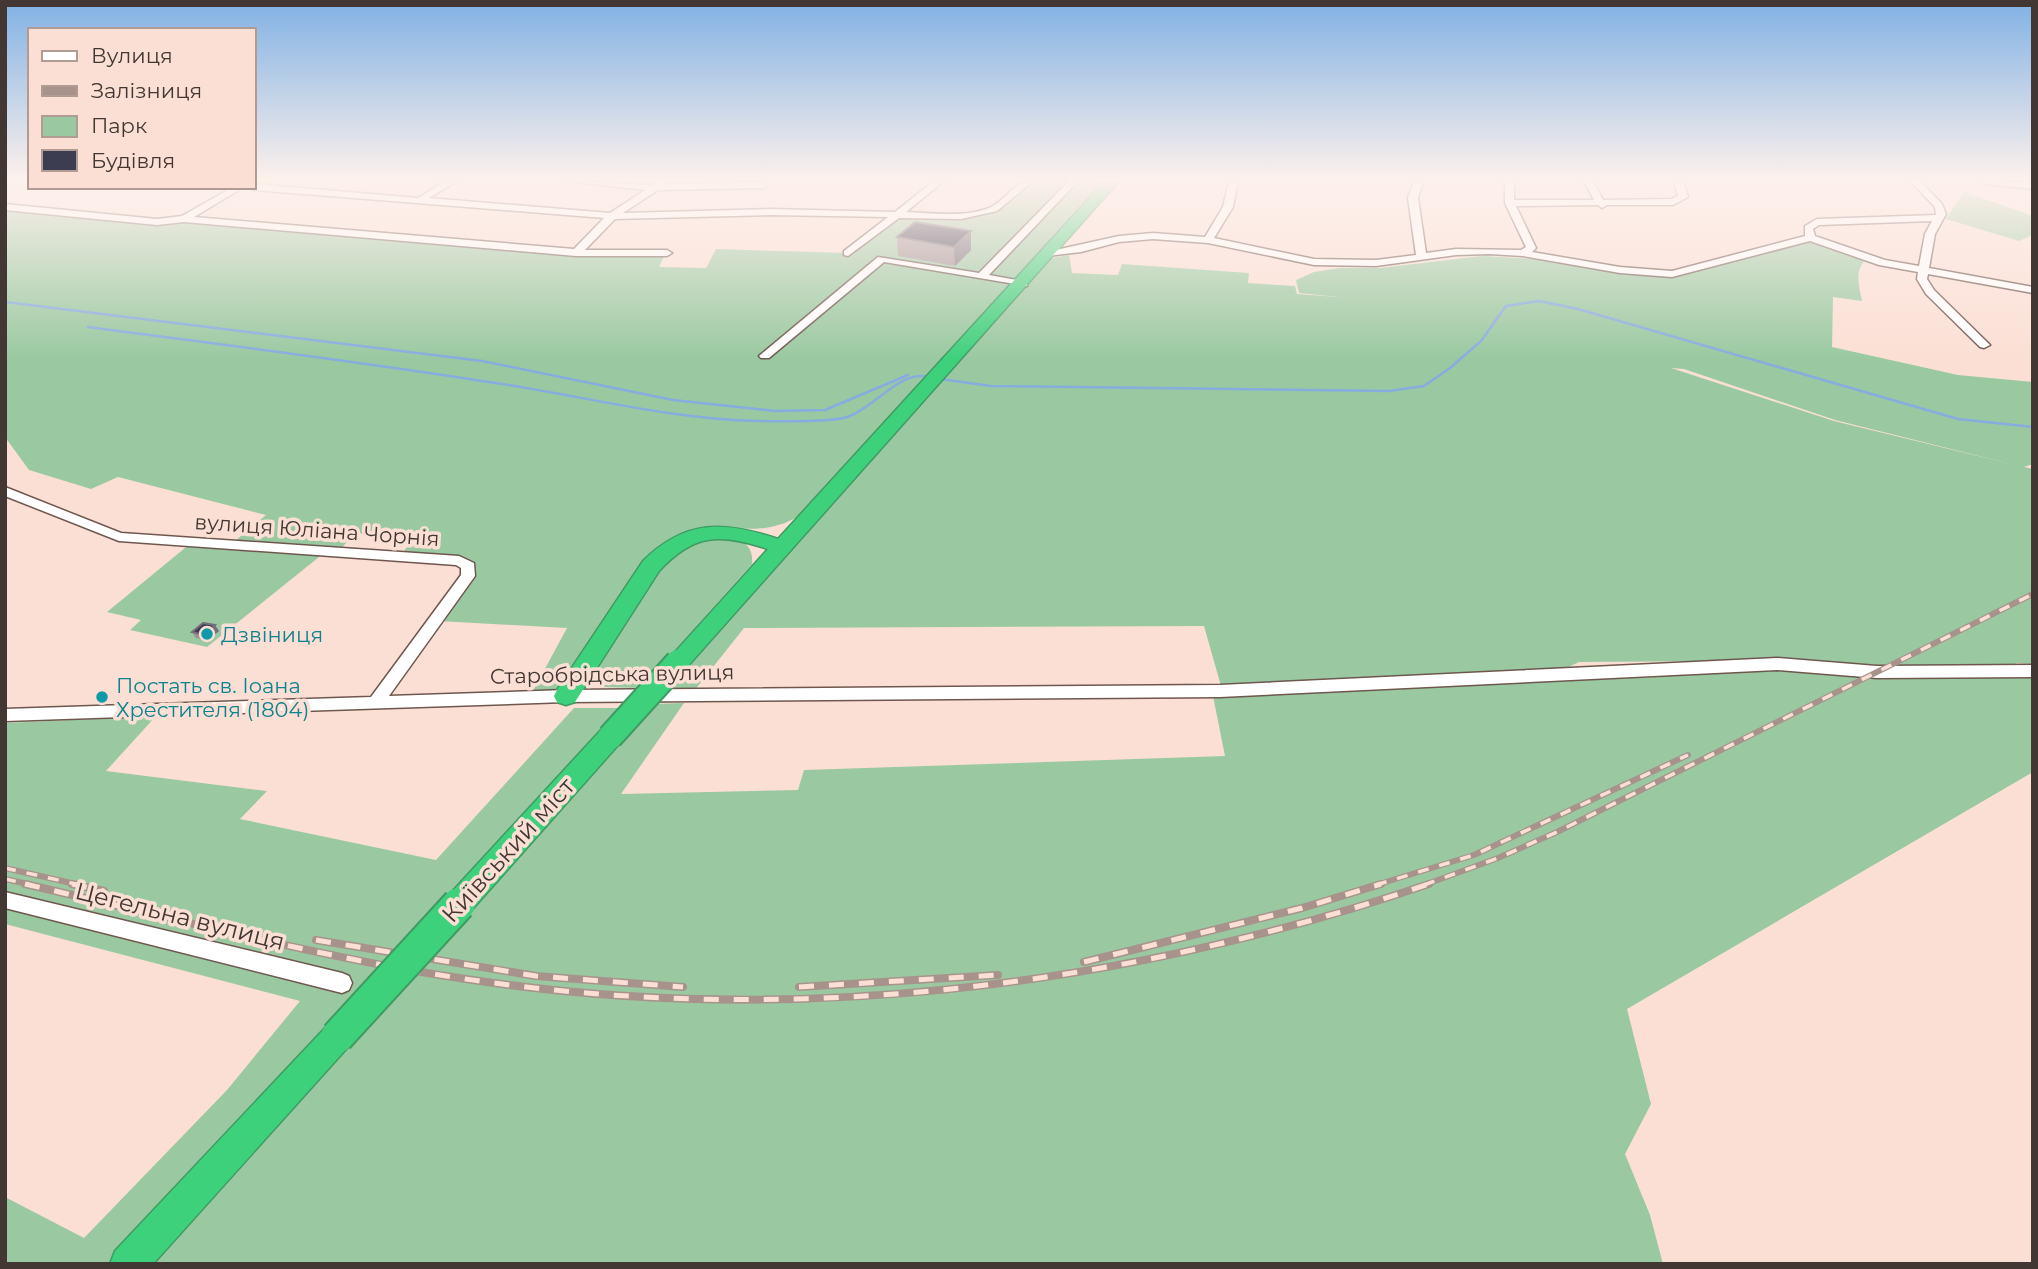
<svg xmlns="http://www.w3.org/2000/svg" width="2038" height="1269" viewBox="0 0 2038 1269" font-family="Montserrat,sans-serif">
<rect width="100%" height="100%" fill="#fbdfd4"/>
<path fill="#9ac9a1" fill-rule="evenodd" d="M1029,181H1104L797,517C760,539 728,521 688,533L558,690L533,691L567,628L439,621L469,566L400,557L413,538L355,533L337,553H324L207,647L130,630L141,620L107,612L191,543L229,546L266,515L118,477L91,489L29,470L5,437V208L154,224L182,220L574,255L665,254L659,267L706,268L716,249L847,253L901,213C958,217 984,223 1029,181Z
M1964,192L2033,216V235L2019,241L1946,219Z
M1811,239L1866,259C1854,272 1859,285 1862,301L1833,297L1832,347L1958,375L2033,382V464L2024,467L2033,469V664L2017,663L2007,669L2033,671V772L1627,1009L1651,1104L1625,1154L1650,1215L1663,1264H139L651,704L684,703L621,794L798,790L804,770L1225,756L1213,696L1221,686L1204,626L744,628L694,691H661L1052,258L1069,255L1072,273L1118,275L1122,264L1249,273L1248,283L1295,286L1297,294L1338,297L1299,293L1296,280L1314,272L1340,268H1380L1482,256L1535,259L1619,272L1675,276ZM1671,368L1684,369L1835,420L2019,466L1834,421ZM1579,662L1717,661V662L1659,677L1540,681Z
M705,537C726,538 755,535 752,564L641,688L600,687L590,674L667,555Z
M574,708H620L117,1264H5V1197L84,1238L227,1090L300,1001L5,924V723L156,716L106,771L267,791L240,819L436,860Z"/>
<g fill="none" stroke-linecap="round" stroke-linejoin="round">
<path stroke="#87acde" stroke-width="2.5" d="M5,302L482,361L673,400L775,411L825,410L908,375
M88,327C226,345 364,362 502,384C587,397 670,419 757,421C778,421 829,423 847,417C875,408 900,369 929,377
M940,379L991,386L1389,391L1424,386L1450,368L1481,341L1506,306L1539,301L1578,309L1958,419L2033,427"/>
<defs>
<path id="minor" d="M446,181H457L429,198L610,213L645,190L566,181L652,185L658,181H669L666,184L763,182L768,185L763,188L658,190L623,213L771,209L895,212L934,181H944L906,212C932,213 966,218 991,207C1007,199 1014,181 1033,181L997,211L961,219L899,218L848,256L844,255V251L888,217L771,215L615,219L585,250H667L672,253L667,256H576L184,222L157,225L5,210V204L157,219L182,216L233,187H244L194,217L574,249L604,218L253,190L249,187H254V184L418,198Z
M1069,181H1078L989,275L1027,282V286L884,262L769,358H761L759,356L878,257L979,273Z
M1229,181H1238L1233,207L1214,238L1314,259L1376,260L1416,255L1408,198L1414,181H1423L1418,198L1426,253L1456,249L1521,250L1526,247L1505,203V181H1514V200H1594L1584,181H1593L1603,200L1671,199L1678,196L1674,181H1683L1688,197L1673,205H1607L1602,208L1598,205L1516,206L1536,248L1532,252L1620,267L1672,271L1805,236V226L1817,219L1936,215L1935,207L1910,181H1920L1942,204L1946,214L1935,234L1929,268L2033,287V293L1928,274L1927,279L1934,290L1988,343L1990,345L1984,348L1980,347L1926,294L1917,279L1918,272L1879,265L1810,241L1672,277L1620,273L1523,256L1489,254L1456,255L1376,266L1314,265L1208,243L1153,239L1119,242L1081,252L1047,256L1042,253L1119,236L1153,233L1205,237L1223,207ZM1932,221L1925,234L1919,266L1885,260L1815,236L1813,229L1819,225Z
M1982,181L2033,183V189L1986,184Z
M5,487L121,533L459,556L474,563L475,576L389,696L566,690L1220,685L1777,658L1877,666L2033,665V677L1877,678L1777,670L1220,697L566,702L5,721V709L371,697L461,575V568L456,565L119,541L5,496Z
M5,892L342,973L349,976L352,983L349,990L342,993L5,908Z"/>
<path id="highway" d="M1105,181H1119L686,668H670L666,662L768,549C720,533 694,533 659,571L575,702L566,705L557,702L554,696L557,690L643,561C686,519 724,521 778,539Z
M610,728L619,730L622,737L619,744L469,913L459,916L449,913L445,904L449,895L601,730Z
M337,1022L348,1027L353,1037L348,1047L153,1264H110L115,1251L326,1027Z"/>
</defs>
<use href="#minor" stroke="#6f574e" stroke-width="3"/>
<use href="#highway" stroke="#3f9b62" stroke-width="3"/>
<use href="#minor" fill="#fff" fill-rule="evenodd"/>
<use href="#highway" fill="#3ed17c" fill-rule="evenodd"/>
<defs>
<path id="rail-far1" d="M5,868L80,885
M5,879L32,885
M1376,885L1474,855L1688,755
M1424,885L1498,858L1557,832L2033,594"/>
<path id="rail" d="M25,884C169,917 313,956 459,978C784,1028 1119,989 1429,884
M72,884L104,891
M316,940L536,976L683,987
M1084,962L1302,908L1381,884
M799,987L998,975"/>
</defs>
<use href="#rail-far1" stroke="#a8938c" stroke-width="6"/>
<use href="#rail" stroke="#a8938c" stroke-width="8"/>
<use href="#rail-far1" stroke="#fbdfd4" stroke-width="3.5" stroke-dasharray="11" stroke-linecap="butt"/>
<use href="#rail" stroke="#fbdfd4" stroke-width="5" stroke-dasharray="15" stroke-linecap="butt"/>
<defs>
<path id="highway-bridge-far1" d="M610,737L678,662"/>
<path id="highway-bridge" d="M337,1037L459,904"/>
</defs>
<use href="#highway-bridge-far1" stroke="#3f9b62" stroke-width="28" stroke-linecap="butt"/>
<use href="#highway-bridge" stroke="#3f9b62" stroke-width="36" stroke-linecap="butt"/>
<use href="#highway-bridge-far1" stroke="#3ed17c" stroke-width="24"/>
<use href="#highway-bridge" stroke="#3ed17c" stroke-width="32"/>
</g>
<path fill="#9c8e92" d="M897,237L971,250L955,266L898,256Z
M219,631L208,640L196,638L192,632Z"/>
<path fill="#766e78" d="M971,231V250L955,266L954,247Z
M215,625L219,631L208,640L204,635Z"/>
<path fill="#3d3d51" stroke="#766e78" stroke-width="2" d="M915,222L971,231L954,247L897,237Z
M203,623L215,625L204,635L192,632Z"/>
<linearGradient id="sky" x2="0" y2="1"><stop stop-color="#81b1e4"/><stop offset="0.5" stop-color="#fdf1ec"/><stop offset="1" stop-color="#fdf1ec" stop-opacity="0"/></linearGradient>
<rect width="2038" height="359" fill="url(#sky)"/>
<g fill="#0f9aa8" stroke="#fbdfd4" stroke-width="2.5">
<circle cx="207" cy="634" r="7"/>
<circle cx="102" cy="697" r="7"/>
</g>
<g text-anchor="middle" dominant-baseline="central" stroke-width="7" stroke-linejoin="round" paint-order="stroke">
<g font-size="21" fill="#423733" stroke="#fbdfd4">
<text transform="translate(317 530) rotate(4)">вулиця Юліана Чорнія</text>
<text transform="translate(612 674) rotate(-1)">Старобрідська вулиця</text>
</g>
<g font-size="21" fill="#0d838f" stroke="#fbdfd4" text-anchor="start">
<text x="221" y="634">Дзвіниця</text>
<text x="116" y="685">Постать св. Іоана<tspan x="116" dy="24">Хрестителя (1804)</tspan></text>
</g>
<g font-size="24" fill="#423733" stroke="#fbdfd4">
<text transform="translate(508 850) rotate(-48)">Київський міст</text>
<text transform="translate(180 916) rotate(14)">Цегельна вулиця</text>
</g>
</g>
<rect width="2038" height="1269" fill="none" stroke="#423733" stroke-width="14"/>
<rect x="28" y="28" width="228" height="161" fill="#fbdfd4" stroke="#b19c94" stroke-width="2"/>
<rect x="42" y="51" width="35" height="10" fill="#ffffff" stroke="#b19c94" stroke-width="2"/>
<text x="91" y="63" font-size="21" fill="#423733">Вулиця</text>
<rect x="42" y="86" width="35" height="10" fill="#a8938c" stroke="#b19c94" stroke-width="2"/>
<text x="91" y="98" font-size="21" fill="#423733">Залізниця</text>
<rect x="42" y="116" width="35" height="21" fill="#9ac9a1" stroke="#b19c94" stroke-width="2"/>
<text x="91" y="133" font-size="21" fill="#423733">Парк</text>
<rect x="42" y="150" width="35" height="21" fill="#3d3d51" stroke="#b19c94" stroke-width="2"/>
<text x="91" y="168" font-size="21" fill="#423733">Будівля</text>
</svg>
